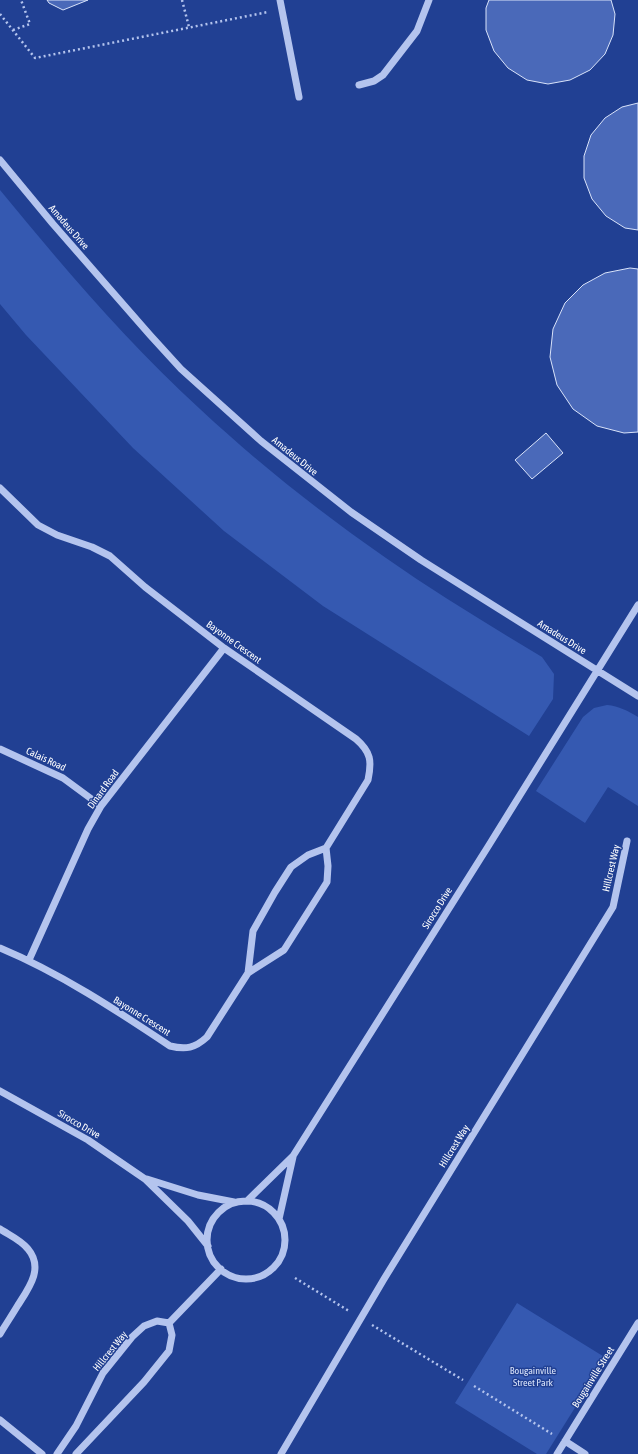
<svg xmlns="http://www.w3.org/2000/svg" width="638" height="1454" viewBox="0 0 638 1454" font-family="'Asap Condensed',sans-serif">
<rect width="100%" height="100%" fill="#214093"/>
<path fill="#3559b1" d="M0,190C64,268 126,341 200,409C258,463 321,513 386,558C436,593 489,625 542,657L554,674L553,699L529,736L323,606L224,531L133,448L26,335L0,304Z
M607,705C619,706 628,711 638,717V806L608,787L585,823L536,791L583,717L594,708Z
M517,1303L606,1358L546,1454H537L455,1403Z"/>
<path fill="#4a69b9" stroke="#d9e3fa" d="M47,0H88L63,10L49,3Z
M489,0H611L615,14L613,35L605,54L590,70L570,80L548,84L527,80L508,68L494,51L486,30V8Z
M638,103V230L625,228L606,216L592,199L584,178V156L591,135L605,118L622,107Z
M630,268L638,269V432L624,433L597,426L573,409L557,385L550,357L553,329L565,303L583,285L605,273Z
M546,433L563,453L532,479L515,460Z"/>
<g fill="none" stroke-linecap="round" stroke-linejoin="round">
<path stroke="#b4c4ee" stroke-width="2.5" stroke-dasharray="2 3" stroke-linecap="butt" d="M182,0L189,27
M0,14L35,58L268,12
M13,30L30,24L21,0
M295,1278L349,1311
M372,1325L463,1380
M474,1386L552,1434"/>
<path stroke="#b4c4ee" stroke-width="7" d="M280,0L299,97
M359,85L374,81L383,75L417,31L429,0
M0,160L53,224L150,335L181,369L261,441L351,512L421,560L638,696
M0,488L38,525L57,535L92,547L110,556L145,587L224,648L356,739C371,752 372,761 368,780L326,848L308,855L291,867L275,892L253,931L248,973
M0,749L63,778L101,806
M0,948C60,973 116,1010 170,1046C186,1050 195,1048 207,1037L248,973L284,950L327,882L328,866L326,848
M29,960L88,829L101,806L224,648
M0,1091L88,1140L145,1179L188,1221L208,1246
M147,1179L198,1195L234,1202
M247,1201L293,1156L489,845L638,605
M207 1240a39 39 0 1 1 78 0a39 39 0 1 1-78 0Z
M279,1219L293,1157
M0,1229C9,1235 21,1240 28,1249C44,1268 29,1288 18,1305C12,1315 6,1324 0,1334
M169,1323L221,1269
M0,1420L42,1454
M565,1441L585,1454
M57,1454L76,1426L103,1373L132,1337L144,1326L157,1321L169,1323
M76,1454L144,1382L169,1351L172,1335L169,1323
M281,1454L384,1279L613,907L627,841
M557,1454L638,1323"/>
</g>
<g text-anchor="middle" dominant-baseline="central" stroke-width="3" stroke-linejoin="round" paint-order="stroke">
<g font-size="10" fill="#fff" stroke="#214093">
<text transform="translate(69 227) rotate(49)">Amadeus Drive</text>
<text transform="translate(295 456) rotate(39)">Amadeus Drive</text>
<text transform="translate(562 637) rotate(32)">Amadeus Drive</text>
<text transform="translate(234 642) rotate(36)">Bayonne Crescent</text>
<text transform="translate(46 759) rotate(25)">Calais Road</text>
<text transform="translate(103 789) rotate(-54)">Dinard Road</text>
<text transform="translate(611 868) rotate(-77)">Hillcrest Way</text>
<text transform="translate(437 908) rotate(-58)">Sirocco Drive</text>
<text transform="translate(142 1016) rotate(32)">Bayonne Crescent</text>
<text transform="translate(79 1124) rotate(30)">Sirocco Drive</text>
<text transform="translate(454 1146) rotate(-58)">Hillcrest Way</text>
<text transform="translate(110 1351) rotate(-51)">Hillcrest Way</text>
<text transform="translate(593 1377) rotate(-58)">Bougainville Street</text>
</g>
<g font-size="10" fill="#d9e3fa" stroke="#214093">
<text x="533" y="1370">Bougainville<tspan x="533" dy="12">Street Park</tspan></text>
</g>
</g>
</svg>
